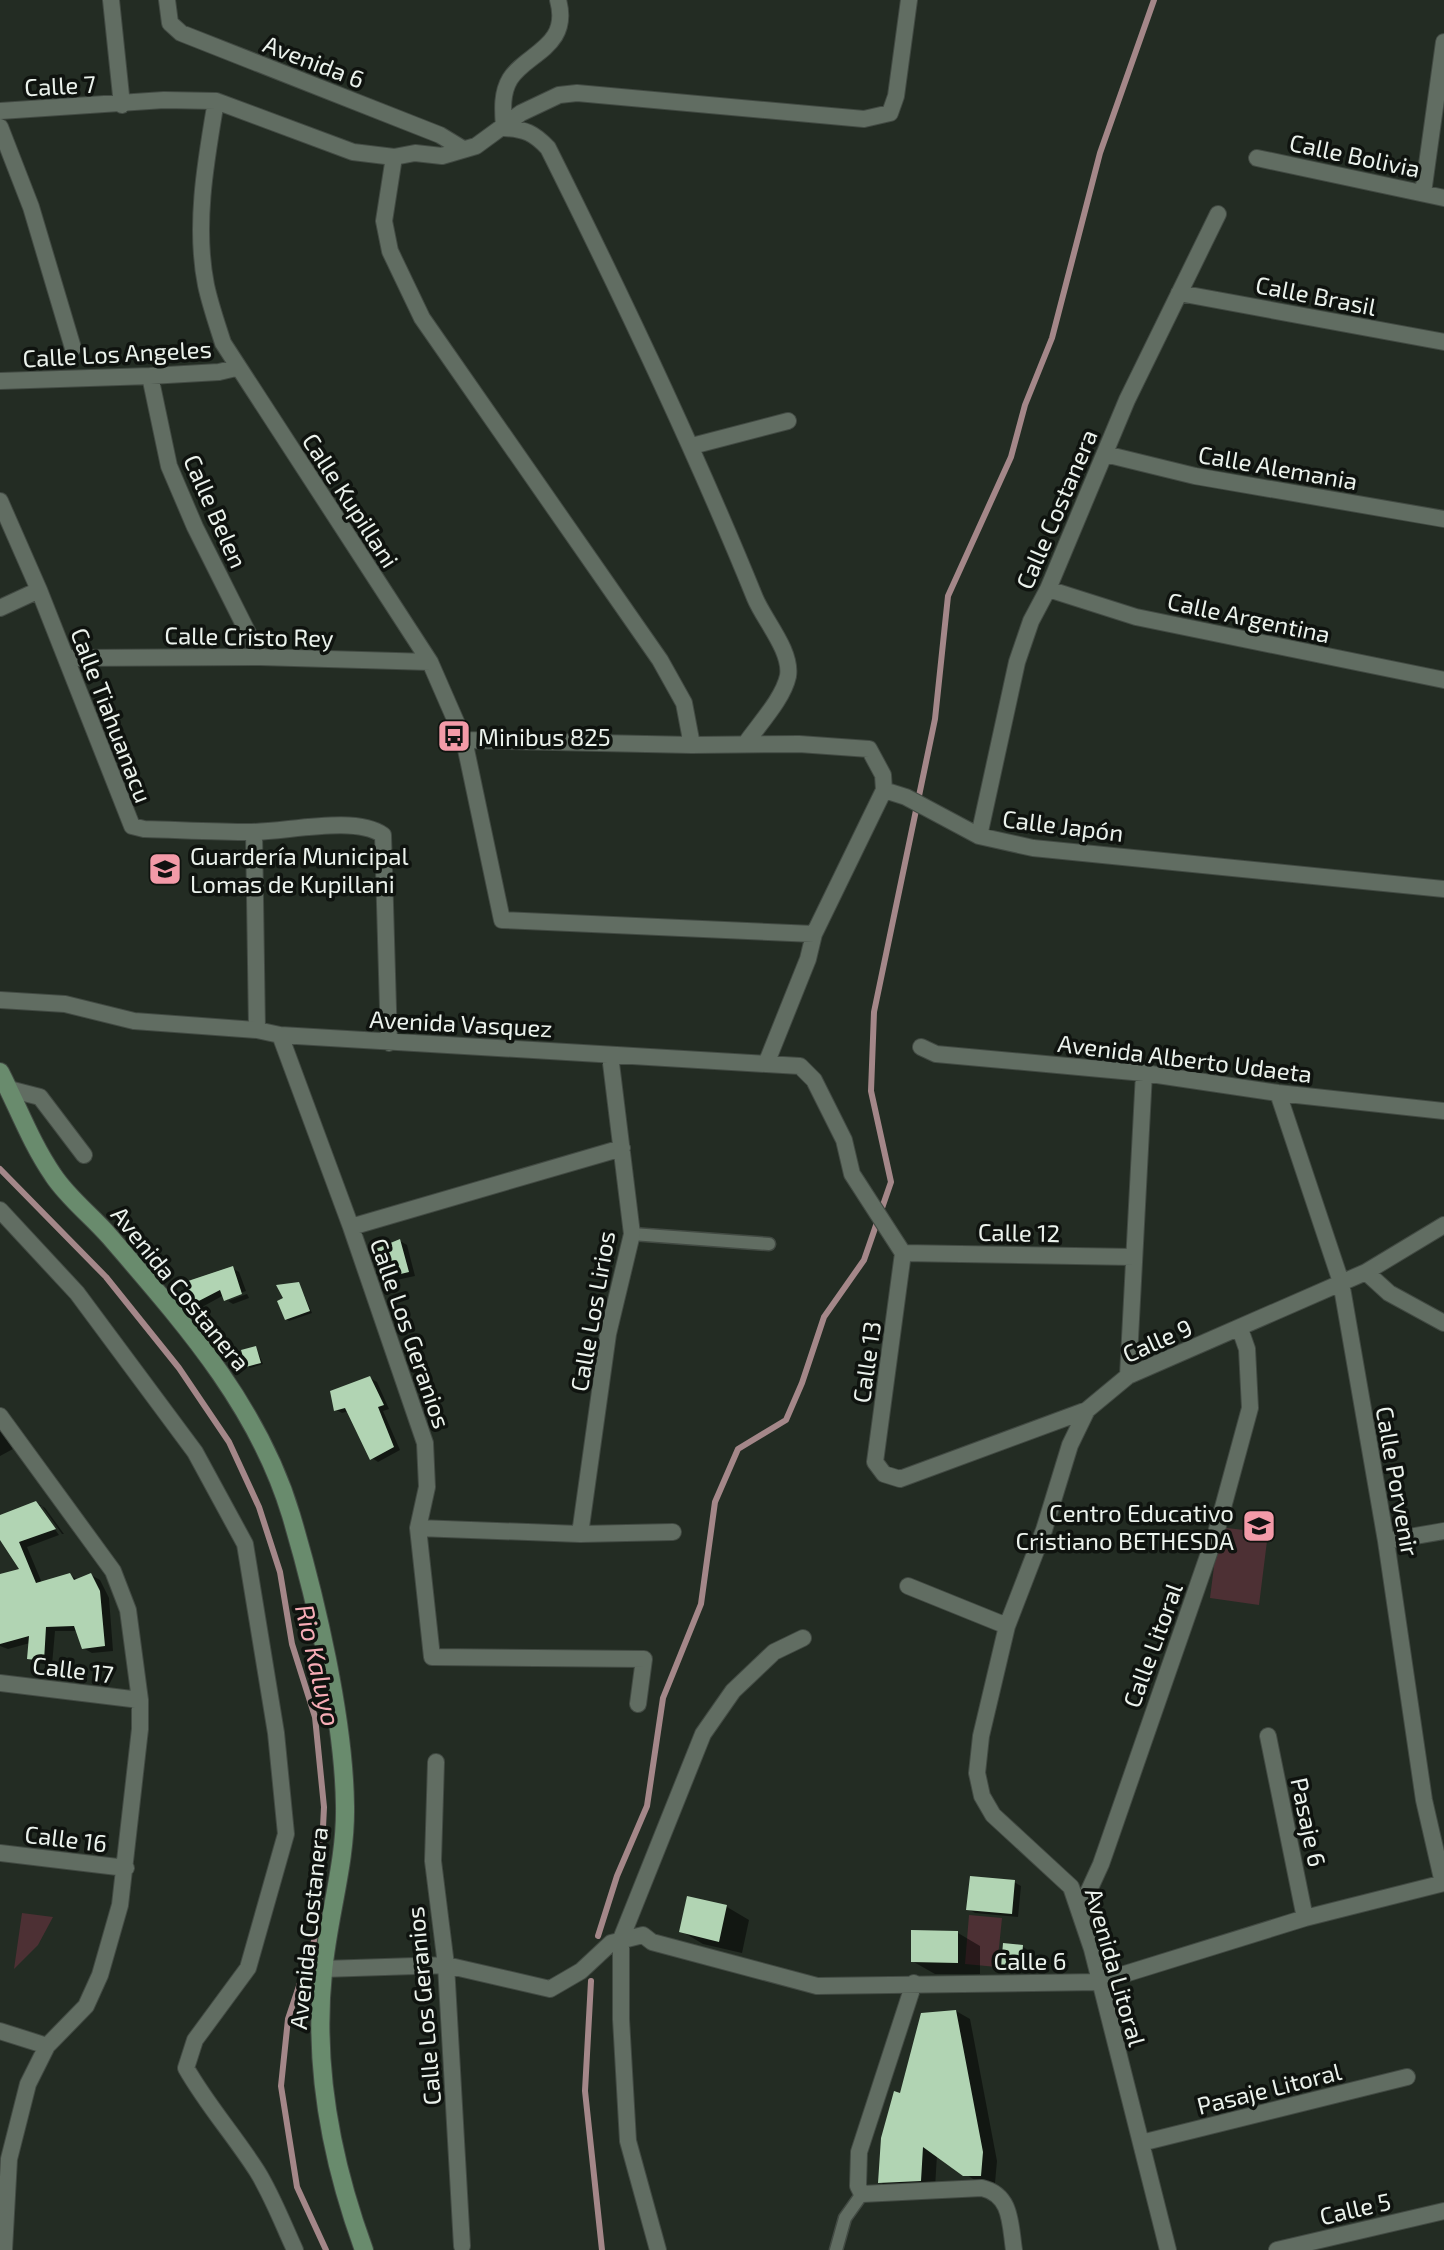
<svg xmlns="http://www.w3.org/2000/svg" width="1444" height="2250" viewBox="0 0 1444 2250" font-family="'Exo 2',sans-serif">
<rect width="100%" height="100%" fill="#232c23"/>
<path fill="#4d3034" d="M1219,1527L1268,1533L1259,1605L1210,1598Z
M22,1913L53,1917L38,1945L14,1969Z
M969,1915L1002,1918L997,1967L965,1964Z"/>
<path fill="#0007" d="M400,1241L407,1245L415,1276L392,1281L385,1277Z
M232,1268L239,1272L246,1291L228,1297V1301L224,1295L202,1307L195,1303Z
M299,1284L312,1313L289,1321L286,1319Z
M247,1294L249,1298L233,1304L228,1301Z
M256,1347L263,1364L250,1368L248,1366Z
M370,1378L377,1382L389,1409L383,1411L400,1450L378,1462L372,1458L349,1411L342,1413L335,1409Z
M0,1429L13,1449L0,1456Z
M36,1503L42,1506H38L59,1535L27,1547L42,1583L70,1575L78,1580L91,1575L100,1580L109,1598L113,1651L92,1653L83,1648L77,1631H55L52,1665L38,1663L29,1658L30,1643L8,1649L0,1646V1576L22,1570L0,1536V1517Z
M42,1506L45,1508L64,1534H62Z
M1014,1882L1021,1886L1018,1917L975,1913L968,1909Z
M689,1898L727,1907L749,1920L742,1953L703,1944L681,1931Z
M958,1933L980,1946V1974H935L912,1961Z
M1023,1947L1030,1951L1028,1973L1003,1967Z
M956,2011L970,2019L997,2161L995,2183H979L937,2155L935,2188L893,2190L880,2182L902,2095Z"/>
<g fill="none" stroke-linecap="round" stroke-linejoin="round">
<path stroke="#a48789" stroke-width="6" d="M0,1169L106,1277L179,1368L229,1442L259,1507L280,1572L292,1644L315,1717L324,1807L318,1929L288,2019L281,2086L297,2187L326,2250
M598,1936L617,1876L647,1806L663,1698L701,1604L715,1502L738,1449L786,1420L802,1383L824,1317L864,1260L891,1182L871,1091L874,1012L935,719L948,596L1011,457L1025,405L1052,338L1100,153L1154,0
M591,1981L585,2091L602,2250"/>
</g>
<path fill="#b1d4b3" d="M400,1239L409,1272L384,1278L376,1249Z
M233,1266L242,1294L224,1301L220,1290L193,1304L182,1283Z
M299,1282L310,1311L285,1320L277,1301L283,1298L276,1285Z
M256,1346L261,1363L246,1367L241,1350Z
M370,1376L384,1405L378,1407L394,1447L370,1460L345,1408L334,1411L330,1391Z
M36,1501L56,1529L19,1542L36,1583L70,1573L74,1580L91,1573L100,1591L105,1646L82,1649L74,1626L46,1627L44,1661L27,1659L29,1636L0,1644V1574L19,1569L0,1540V1515Z
M970,1876L1015,1880L1012,1914L966,1910Z
M687,1896L727,1905L719,1942L679,1932Z
M911,1930L958,1931V1963L911,1962Z
M1003,1943L1023,1945L1021,1970L1001,1968Z
M956,2010L983,2152L981,2176H963L923,2147L921,2181L878,2183L881,2138L894,2091L900,2093L921,2013Z"/>
<g fill="none" stroke-linecap="round" stroke-linejoin="round">
<defs>
<path id="pedestrian" d="M632,1234L769,1244
M836,2250L845,2218L862,2194"/>
<path id="minor" d="M111,0L122,105
M167,0L170,23L181,33L440,135L463,149
M558,0C571,47 526,53 510,79C501,94 503,112 504,128C525,129 534,133 548,148C622,296 693,445 755,598C764,620 792,651 788,676C783,699 759,724 746,743
M216,101C206,160 194,225 206,285C210,304 217,324 223,343L430,662L464,740L502,920L814,934
M0,111L164,100L216,101L353,152L394,157L415,153L442,156L476,146L521,113L559,95L577,93L864,119L890,113L896,96L909,0
M0,127L31,207L73,348
M394,157L384,221L390,251L422,318L660,660L684,703L692,745
M1257,158L1444,198
M1423,193L1444,42
M1179,293L1444,342
M150,376L169,466L195,527L260,657
M0,381L150,376L219,372L236,368
M692,446L788,421
M1105,454L1195,476L1444,519
M0,501L39,590L132,826L144,829C180,830 216,832 251,832C287,832 355,815 383,835L389,1043
M1048,589L1136,617L1444,680
M0,608L39,590
M67,658L260,657L430,662
M464,740L692,745L799,744L869,749L883,775L884,790L906,797L979,836L1033,848L1444,889
M254,832L257,1030
M979,836L1017,662L1031,621L1048,589L1127,400L1218,214
M0,1000L65,1004L134,1021L257,1030L280,1035L766,1064L800,1066L814,1080L844,1140L852,1174L903,1253
M280,1035L351,1227L425,1443L427,1487L418,1528L432,1657L644,1659L638,1704
M921,1047L936,1054L1144,1073L1278,1093L1444,1111
M766,1064L808,959L814,934L884,790
M9,1089L40,1097L84,1155
M1278,1093L1341,1282L1386,1541L1424,1800L1443,1883
M0,1210L77,1293L195,1452L245,1544L276,1733L286,1834L248,1968L195,2040L186,2068C207,2105 234,2135 257,2171C272,2195 283,2224 295,2250
M351,1227L622,1148
M903,1253L875,1462L884,1474L900,1479L1087,1410L1128,1376L1366,1272L1444,1225
M903,1253L1134,1257
M1366,1272L1389,1293L1444,1323
M1128,1376L1144,1073
M1087,1410L1070,1445L1044,1530L1007,1626L981,1736L977,1773L982,1796L993,1815L1071,1887L1092,1949L1168,2250
M0,1416L113,1571L128,1610L140,1700V1729L120,1905L100,1975L86,2006L47,2046L28,2084L9,2159L4,2250
M418,1528L580,1534L673,1532
M580,1534L608,1334L632,1234L610,1055
M1386,1541L1444,1531
M908,1586L1007,1626
M0,1683L140,1700
M1268,1736L1305,1918
M436,1762L433,1861L446,1965L462,2246
M0,1853L126,1868
M1080,1910L1101,1864L1216,1533L1250,1408L1247,1349L1240,1329
M323,1969L446,1965L550,1989L581,1971L611,1943L643,1935L652,1942L817,1986L1099,1982L1305,1918L1444,1883
M914,1983L859,2152L858,2186L862,2194L982,2188C1012,2195 1010,2224 1014,2250
M0,2031L47,2046
M1141,2143L1407,2077
M658,2250L628,2141L621,2019V1939L703,1734L733,1691L774,1652L803,1638
M1277,2250L1444,2211"/>
<path id="secondary" d="M0,1072C18,1107 31,1143 53,1175C68,1198 92,1216 110,1237C183,1322 258,1405 291,1515C316,1599 344,1719 345,1806C346,1863 328,1916 323,1972C313,2068 331,2160 364,2250"/>
</defs>
<use href="#pedestrian" stroke="#424a43" stroke-width="15"/>
<use href="#minor" stroke="#424a43" stroke-width="18"/>
<use href="#secondary" stroke="#424a43" stroke-width="20"/>
<use href="#pedestrian" stroke="#616d62" stroke-width="12"/>
<use href="#minor" stroke="#616d62" stroke-width="16"/>
<use href="#secondary" stroke="#698b6d" stroke-width="18"/>
</g>
<defs>
<symbol id="bus-square" viewBox="-11 -11 22 22"><rect x="-9" y="-9" width="18" height="18" rx="4" fill="#f39aa8" stroke="#0f130f"/><path d="M-5-6H5V4H4V6H2V4H-2V6H-4V4H-5ZM-3.5-4V0h7V-4ZM-3.5 1.2v1.5H-2V1.2ZM2 1.2v1.5H3.5V1.2Z" fill="#111"/></symbol>
<symbol id="school-square" viewBox="-11 -11 22 22"><rect x="-9" y="-9" width="18" height="18" rx="4" fill="#f39aa8" stroke="#0f130f"/><path d="M0-5L7-2L0 1L-7-2ZM-4 1L0 2.5L4 1V4Q0 6-4 4Z" fill="#111"/></symbol>
</defs>
<g fill-rule="evenodd">
<use href="#bus-square" x="435" y="717" width="38" height="38"/>
<use href="#school-square" x="146" y="850" width="38" height="38"/>
<use href="#school-square" x="1240" y="1507" width="38" height="38"/>
</g>
<g text-anchor="middle" dominant-baseline="central" stroke-width="7" stroke-linejoin="round" paint-order="stroke">
<g font-size="24" fill="#ebf2ec" stroke="#0f130f">
<text transform="translate(314 61) rotate(21)">Avenida 6</text>
<text transform="translate(60 85) rotate(-3)">Calle 7</text>
<text transform="translate(1355 155) rotate(12)">Calle Bolivia</text>
<text transform="translate(1316 295) rotate(11)">Calle Brasil</text>
<text transform="translate(117 353) rotate(-3)">Calle Los Angeles</text>
<text transform="translate(1278 467) rotate(10)">Calle Alemania</text>
<text transform="translate(351 500) rotate(57)">Calle Kupillani</text>
<text transform="translate(1056 509) rotate(-67)">Calle Costanera</text>
<text transform="translate(216 511) rotate(66)">Calle Belen</text>
<text transform="translate(1249 617) rotate(12)">Calle Argentina</text>
<text transform="translate(249 636) rotate(1)">Calle Cristo Rey</text>
<text transform="translate(112 715) rotate(69)">Calle Tiahuanacu</text>
<text transform="translate(1063 825) rotate(7)">Calle Japón</text>
<text transform="translate(461 1023) rotate(3)">Avenida Vasquez</text>
<text transform="translate(1185 1058) rotate(7)">Avenida Alberto Udaeta</text>
<text transform="translate(1019 1232) rotate(1)">Calle 12</text>
<text transform="translate(181 1288) rotate(51)">Avenida Costanera</text>
<text transform="translate(592 1311) rotate(-80)">Calle Los Lirios</text>
<text transform="translate(411 1333) rotate(71)">Calle Los Geranios</text>
<text transform="translate(1157 1340) rotate(-24)">Calle 9</text>
<text transform="translate(866 1362) rotate(-82)">Calle 13</text>
<text transform="translate(1398 1481) rotate(80)">Calle Porvenir</text>
<text transform="translate(1152 1645) rotate(-70)">Calle Litoral</text>
<text transform="translate(73 1669) rotate(7)">Calle 17</text>
<text transform="translate(1309 1822) rotate(78)">Pasaje 6</text>
<text transform="translate(66 1838) rotate(7)">Calle 16</text>
<text transform="translate(308 1928) rotate(-84)">Avenida Costanera</text>
<text x="1030" y="1960">Calle 6</text>
<text transform="translate(1116 1967) rotate(74)">Avenida Litoral</text>
<text transform="translate(423 2006) rotate(-95)">Calle Los Geranios</text>
<text transform="translate(1269 2088) rotate(-14)">Pasaje Litoral</text>
<text transform="translate(1355 2208) rotate(-13)">Calle 5</text>
</g>
<g font-size="24" fill="#ebf2ec" stroke="#0f130f" text-anchor="start">
<text x="478" y="736">Minibus 825</text>
<text x="190" y="855">Guardería Municipal<tspan x="190" dy="28">Lomas de Kupillani</tspan></text>
<text x="1234" y="1512" text-anchor="end">Centro Educativo<tspan x="1234" dy="28">Cristiano BETHESDA</tspan></text>
</g>
<g font-size="26" font-style="italic" fill="#f7acb6" stroke="#0f130f">
<text transform="translate(319 1665) rotate(77)">Rio Kaluyo</text>
</g>
</g>
</svg>
